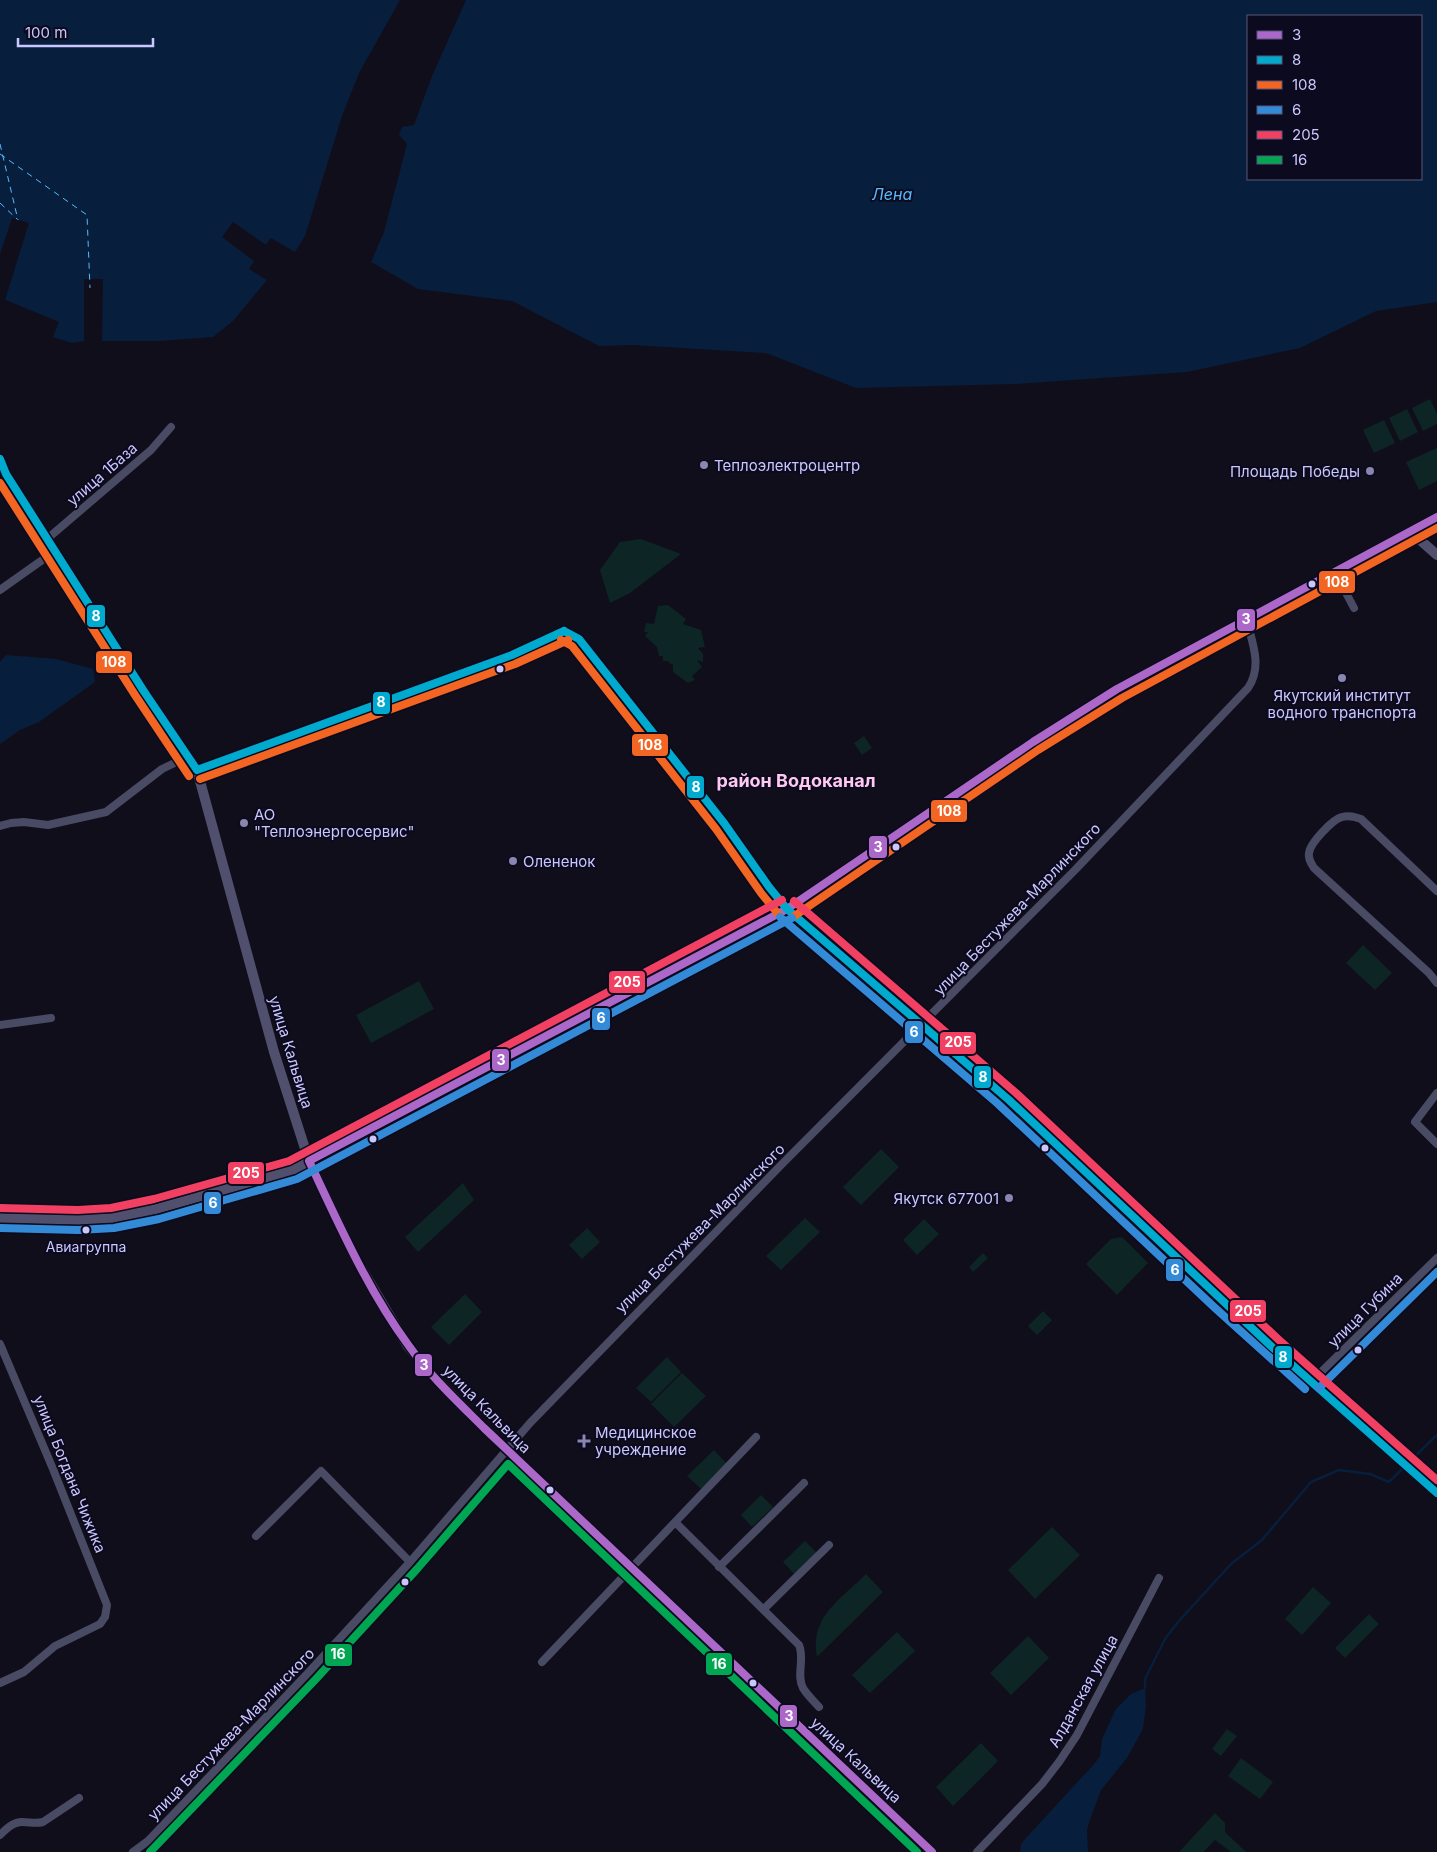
<svg xmlns="http://www.w3.org/2000/svg" width="1437" height="1852" viewBox="0 0 1437 1852" font-family="Inter,sans-serif">
<rect width="100%" height="100%" fill="#100e1a"/>
<path fill="#0d2524" d="M1430,399L1437,414V424L1423,431L1412,408Z
M1407,409L1418,432L1400,441L1389,418Z
M1384,420L1395,443L1374,453L1363,430Z
M1437,448V481L1419,490L1406,462Z
M641,539L681,554L630,593L610,603L600,570L620,542Z
M668,605L686,619L683,624L701,630L705,647L698,648L703,654V662L697,660L702,667L692,676L695,680L688,683L673,672V665L667,661H663V656H659L657,647L645,636L648,632H644L646,623L654,624L658,606Z
M864,736L872,748L862,755L854,743Z
M1363,945L1392,973L1375,990L1346,963Z
M419,981L434,1009L371,1043L356,1015Z
M881,1149L899,1167L861,1205L843,1187Z
M463,1183L474,1200L418,1252L405,1237Z
M805,1218L820,1232L781,1270L766,1256Z
M924,1219L939,1234L917,1255L903,1240Z
M587,1228L600,1242L582,1259L569,1245Z
M1122,1237L1148,1263L1117,1295L1086,1264L1111,1239Z
M983,1253L988,1258L973,1272L969,1267Z
M465,1294L482,1312L449,1345L431,1327Z
M1043,1311L1052,1320L1037,1335L1028,1326Z
M667,1357L681,1372L651,1402L636,1388Z
M682,1373L706,1396L674,1427L651,1404Z
M714,1450L727,1464L701,1489L687,1476Z
M761,1495L773,1507L752,1527L741,1515Z
M1052,1527L1080,1555L1035,1599L1008,1570Z
M805,1541L817,1553L794,1574L783,1562Z
M866,1574L883,1592L817,1657C809,1617 841,1599 866,1574Z
M1313,1587L1331,1603L1302,1635L1285,1619Z
M1369,1614L1379,1624L1345,1658L1335,1648Z
M897,1632L915,1651L870,1693L852,1675Z
M1028,1636L1049,1658L1011,1695L990,1673Z
M1227,1729L1237,1736L1221,1756L1212,1749Z
M981,1743L998,1761L953,1806L936,1787Z
M1241,1758L1273,1782L1260,1799L1228,1776Z
M1215,1813L1225,1823V1832L1246,1852H1231L1215,1840L1203,1852H1179Z"/>
<path fill="#081e3d" fill-rule="evenodd" d="M0,0H400L359,73L342,116L305,236L295,252L271,238L266,245L233,222L222,237L254,261L249,269L267,280L233,321L213,337L159,341H102L103,279H84V341L72,343L53,337L59,322L1,298L0,300Z
M466,0H1437V302L1376,311L1300,348L1187,372L1016,384L856,388L766,353L632,345L599,346L512,301L418,289L371,262L384,232L407,144L399,135L402,127L414,125L432,76ZM1248,16H1421V179H1248Z
M6,655L56,659L93,669L95,682L39,722L20,730L0,744V662Z
M1145,1688L1146,1705L1143,1729L1127,1758L1101,1790L1089,1822L1087,1831L1088,1852H1020L1021,1844L1026,1838L1095,1763L1100,1756L1102,1739L1116,1709L1131,1694Z"/>
<path fill="#100e1a" d="M12,218L29,223L5,300L0,299V254Z"/>
<g fill="none" stroke-linecap="round" stroke-linejoin="round">
<path stroke="#081e3d" stroke-width="2.5" d="M1407,1464L1437,1435
M1145,1688V1679L1165,1639L1178,1622L1231,1564L1262,1540L1311,1482L1339,1470L1370,1474L1389,1482L1404,1467"/>
<path stroke="#5bf" stroke-width="1" stroke-dasharray="6 5" stroke-linecap="butt" d="M0,144L18,220
M0,154L87,215L90,288
M0,203L17,219"/>
<path stroke="#494a64" stroke-width="8" d="M47,539L151,450L171,427
M1335,572L1354,608
M0,590L55,551
M197,770L512,655L558,633C567,631 572,634 579,639L724,823L769,887L787,909
M0,826L11,823L24,822L48,825L106,812L162,769L187,757
M1437,891L1361,819C1355,817 1349,815 1342,817C1333,819 1310,843 1309,853C1308,859 1311,863 1314,868L1429,973L1437,983
M0,1025L51,1018
M1437,1093L1415,1122L1437,1144
M0,1344L53,1469L107,1605L105,1617L100,1624L55,1646L24,1672L0,1683
M1312,1381L1437,1258
M676,1523L799,1645C805,1659 796,1675 803,1688C807,1695 814,1701 819,1707
M256,1536L321,1471L410,1562
M719,1567L804,1483
M764,1609L829,1545
M542,1662L756,1437
M0,1835C6,1829 13,1822 22,1822C30,1822 35,1824 43,1822L79,1798
M133,1852L148,1841L308,1673L410,1562L530,1423L784,1162L1075,870L1248,688C1263,666 1252,642 1246,618
M977,1852L1042,1784L1059,1762L1077,1735L1159,1578"/>
<path stroke="#504f6e" stroke-width="10" d="M0,459L6,474L143,690L197,770L274,1052L309,1161L357,1261L407,1345L430,1373L484,1428L932,1852
M1411,532L1437,555
M787,909L1009,1100L1074,1160L1272,1347L1437,1493
M0,1218L78,1220L112,1218L156,1209L293,1170L403,1111L787,909L1033,742L1117,689L1437,517"/>
<defs>
<path id="bus-1" d="M309,1161L787,909L1033,742L1117,689L1437,517
M309,1161C339,1224 367,1289 409,1346C430,1376 458,1402 484,1428L932,1852"/>
<path id="bus-2" d="M0,459L6,474L143,690L197,770
M564,631L579,639L724,823L769,887L787,909L1009,1100L1272,1347L1437,1493
M197,770L512,655L564,631"/>
<path id="bus-3" d="M0,483L135,695L189,776
M561,640L572,646L716,829L761,893L779,915
M200,779L515,664L568,640
M793,917L1038,750L1122,698L1437,528"/>
<path id="bus-4" d="M780,917L997,1103L1214,1307L1305,1389
M0,1228L78,1230L114,1228L159,1219L297,1179L792,918
M1319,1388L1437,1272"/>
<path id="bus-5" d="M794,901L1016,1093L1279,1340L1437,1480
M0,1208L78,1210L111,1208L154,1199L289,1161L782,900"/>
<path id="bus-6" d="M150,1852L315,1680L417,1569L508,1464L917,1852"/>
</defs>
<use href="#bus-1" stroke="#0c0a1e" stroke-width="11"/>
<use href="#bus-2" stroke="#0c0a1e" stroke-width="11"/>
<use href="#bus-3" stroke="#0c0a1e" stroke-width="11"/>
<use href="#bus-4" stroke="#0c0a1e" stroke-width="11"/>
<use href="#bus-5" stroke="#0c0a1e" stroke-width="11"/>
<use href="#bus-6" stroke="#0c0a1e" stroke-width="11"/>
<use href="#bus-1" stroke="#ac68c9" stroke-width="8"/>
<use href="#bus-2" stroke="#00a9ce" stroke-width="8"/>
<use href="#bus-3" stroke="#f26522" stroke-width="8"/>
<use href="#bus-4" stroke="#338bd7" stroke-width="8"/>
<use href="#bus-5" stroke="#f24062" stroke-width="8"/>
<use href="#bus-6" stroke="#00a651" stroke-width="8"/>
</g>
<g fill="#8986af" stroke="#0c0a1e" stroke-width="2">
<circle cx="704" cy="465" r="5"/>
<circle cx="1370" cy="471" r="5"/>
<circle cx="1342" cy="678" r="5"/>
<circle cx="244" cy="823" r="5"/>
<circle cx="513" cy="861" r="5"/>
<circle cx="1009" cy="1198" r="5"/>
<path d="M581.5 1433.5h5v5h5v5h-5v5h-5v-5h-5v-5h5z"/>
</g>
<g fill="#cac7ff" stroke="#0c0a1e" stroke-width="2">
<circle cx="1312" cy="584" r="4.5"/>
<circle cx="500" cy="669" r="4.5"/>
<circle cx="896" cy="847" r="4.5"/>
<circle cx="373" cy="1139" r="4.5"/>
<circle cx="1045" cy="1148" r="4.5"/>
<circle cx="86" cy="1230" r="4.5"/>
<circle cx="1358" cy="1350" r="4.5"/>
<circle cx="550" cy="1490" r="4.5"/>
<circle cx="405" cy="1582" r="4.5"/>
<circle cx="753" cy="1683" r="4.5"/>
</g>
<g text-anchor="middle" dominant-baseline="central" stroke-width="4" stroke-linejoin="round" paint-order="stroke">
<g font-size="14" fill="#cac7ff" stroke="#0c0a1e">
<text x="86" y="1246">Авиагруппа</text>
</g>
<g font-size="15" fill="#cac7ff" stroke="#0c0a1e" text-anchor="start">
<text x="714" y="465">Теплоэлектроцентр</text>
<text x="1360" y="471" text-anchor="end">Площадь Победы</text>
<text x="1342" y="695" text-anchor="middle">Якутский институт<tspan x="1342" dy="17">водного транспорта</tspan></text>
<text x="254" y="814">АО<tspan x="254" dy="17">"Теплоэнергосервис"</tspan></text>
<text x="523" y="861">Олененок</text>
<text x="999" y="1198" text-anchor="end">Якутск 677001</text>
<text x="595" y="1432">Медицинское<tspan x="595" dy="17">учреждение</tspan></text>
</g>
<g font-size="15" fill="#cac7ff" stroke="#0c0a1e">
<text transform="translate(102 474) rotate(-41)">улица 1База</text>
<text transform="translate(1017 909) rotate(-46)">улица Бестужева-Марлинского</text>
<text transform="translate(291 1052) rotate(73)">улица Кальвица</text>
<text transform="translate(700 1228) rotate(-45)">улица Бестужева-Марлинского</text>
<text transform="translate(1365 1310) rotate(-45)">улица Губина</text>
<text transform="translate(487 1409) rotate(45)">улица Кальвица</text>
<text transform="translate(70 1474) rotate(68)">улица Богдана Чижика</text>
<text transform="translate(1083 1691) rotate(-61)">Алданская улица</text>
<text transform="translate(231 1734) rotate(-46)">улица Бестужева-Марлинского</text>
<text transform="translate(856 1760) rotate(43)">улица Кальвица</text>
</g>
<g font-size="16" font-style="italic" fill="#5bf" stroke="#0c0a1e">
<text x="892" y="194">Лена</text>
</g>
<g font-size="18" font-weight="bold" fill="#ffc9ef" stroke="#0c0a1e">
<text x="796" y="780">район Водоканал</text>
</g>
</g>
<g stroke="#0c0a1e" stroke-width="2">
<rect x="1318" y="570" width="38" height="24" rx="5" fill="#f26522"/>
<rect x="86" y="604" width="20" height="24" rx="5" fill="#00a9ce"/>
<rect x="1236" y="608" width="20" height="24" rx="5" fill="#ac68c9"/>
<rect x="95" y="650" width="38" height="24" rx="5" fill="#f26522"/>
<rect x="372" y="691" width="19" height="24" rx="5" fill="#00a9ce"/>
<rect x="631" y="733" width="38" height="24" rx="5" fill="#f26522"/>
<rect x="686" y="775" width="19" height="24" rx="5" fill="#00a9ce"/>
<rect x="930" y="799" width="38" height="24" rx="5" fill="#f26522"/>
<rect x="868" y="835" width="20" height="24" rx="5" fill="#ac68c9"/>
<rect x="608" y="970" width="38" height="24" rx="5" fill="#f24062"/>
<rect x="591" y="1007" width="20" height="24" rx="5" fill="#338bd7"/>
<rect x="904" y="1020" width="20" height="24" rx="5" fill="#338bd7"/>
<rect x="939" y="1031" width="38" height="24" rx="5" fill="#f24062"/>
<rect x="491" y="1048" width="19" height="24" rx="5" fill="#ac68c9"/>
<rect x="973" y="1065" width="19" height="24" rx="5" fill="#00a9ce"/>
<rect x="227" y="1161" width="38" height="24" rx="5" fill="#f24062"/>
<rect x="203" y="1191" width="19" height="24" rx="5" fill="#338bd7"/>
<rect x="1165" y="1258" width="19" height="24" rx="5" fill="#338bd7"/>
<rect x="1229" y="1299" width="38" height="24" rx="5" fill="#f24062"/>
<rect x="1274" y="1345" width="19" height="24" rx="5" fill="#00a9ce"/>
<rect x="414" y="1353" width="19" height="24" rx="5" fill="#ac68c9"/>
<rect x="324" y="1643" width="29" height="24" rx="5" fill="#00a651"/>
<rect x="705" y="1652" width="28" height="24" rx="5" fill="#00a651"/>
<rect x="779" y="1704" width="19" height="24" rx="5" fill="#ac68c9"/>
</g>
<g font-size="14" text-anchor="middle" font-weight="bold" fill="#fff">
<text x="1337" y="587">108</text>
<text x="96" y="621">8</text>
<text x="1246" y="624">3</text>
<text x="114" y="667">108</text>
<text x="381" y="707">8</text>
<text x="650" y="750">108</text>
<text x="696" y="792">8</text>
<text x="949" y="816">108</text>
<text x="878" y="852">3</text>
<text x="627" y="987">205</text>
<text x="601" y="1023">6</text>
<text x="914" y="1037">6</text>
<text x="958" y="1047">205</text>
<text x="501" y="1065">3</text>
<text x="983" y="1082">8</text>
<text x="246" y="1178">205</text>
<text x="213" y="1208">6</text>
<text x="1175" y="1275">6</text>
<text x="1248" y="1316">205</text>
<text x="1283" y="1362">8</text>
<text x="424" y="1370">3</text>
<text x="338" y="1659">16</text>
<text x="719" y="1669">16</text>
<text x="789" y="1721">3</text>
</g>
<rect x="1247" y="15" width="175" height="165" fill="#0c0a1e" stroke="#585678"/>
<rect x="1257" y="31" width="25" height="8" fill="#ac68c9" stroke="#585678"/>
<text x="1292" y="40" font-size="15" fill="#cac7ff">3</text>
<rect x="1257" y="56" width="25" height="8" fill="#00a9ce" stroke="#585678"/>
<text x="1292" y="65" font-size="15" fill="#cac7ff">8</text>
<rect x="1257" y="81" width="25" height="8" fill="#f26522" stroke="#585678"/>
<text x="1292" y="90" font-size="15" fill="#cac7ff">108</text>
<rect x="1257" y="106" width="25" height="8" fill="#338bd7" stroke="#585678"/>
<text x="1292" y="115" font-size="15" fill="#cac7ff">6</text>
<rect x="1257" y="131" width="25" height="8" fill="#f24062" stroke="#585678"/>
<text x="1292" y="140" font-size="15" fill="#cac7ff">205</text>
<rect x="1257" y="156" width="25" height="8" fill="#00a651" stroke="#585678"/>
<text x="1292" y="165" font-size="15" fill="#cac7ff">16</text>
<path d="M18 38v8h135v-8" fill="none" stroke="#cac7ff" stroke-width="2.5"/>
<text x="25" y="38" font-size="15" fill="#cac7ff" stroke="#0c0a1e" stroke-width="4" paint-order="stroke">100 m</text>
</svg>
